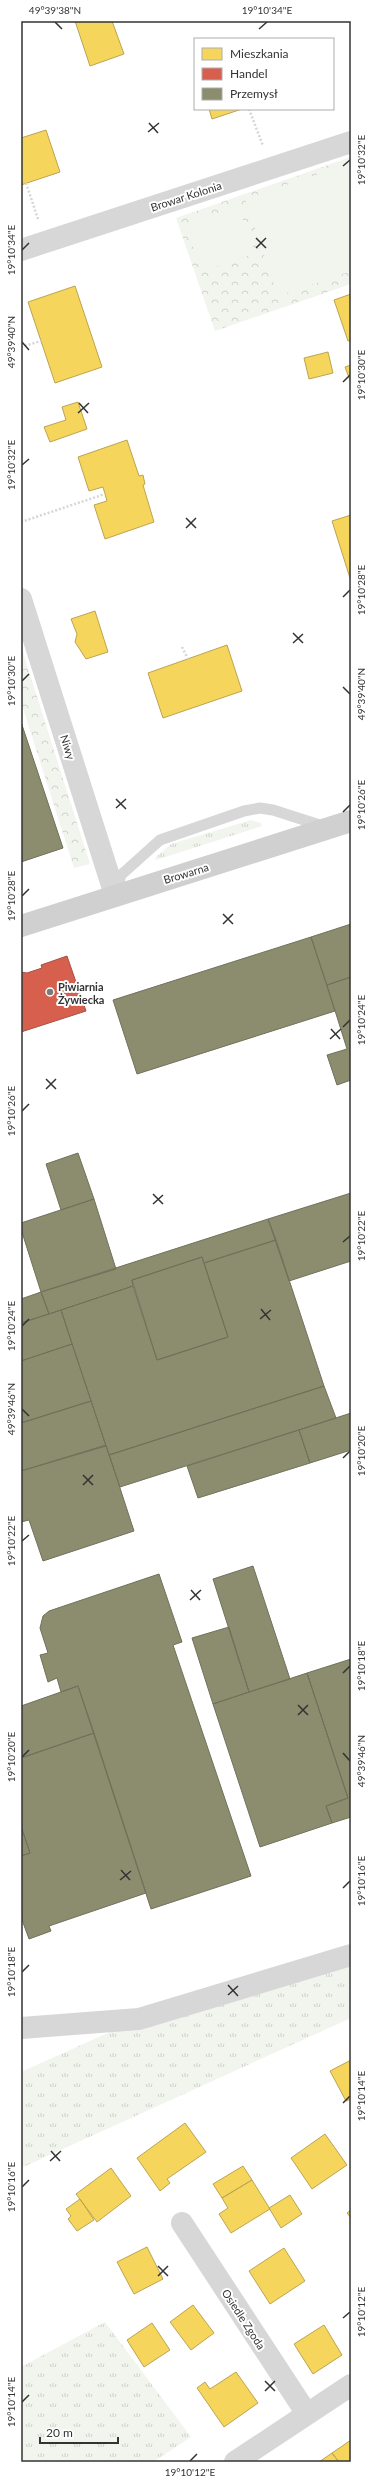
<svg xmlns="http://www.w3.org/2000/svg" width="372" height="2483" viewBox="0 0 372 2483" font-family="Lato,sans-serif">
<defs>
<pattern id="grass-tufts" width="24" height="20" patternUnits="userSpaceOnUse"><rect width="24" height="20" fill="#f1f5ed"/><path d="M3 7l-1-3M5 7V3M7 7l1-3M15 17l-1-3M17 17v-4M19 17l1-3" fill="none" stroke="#cfd2cc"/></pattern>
<pattern id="forest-crowns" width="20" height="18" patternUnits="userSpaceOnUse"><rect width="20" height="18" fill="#f1f5ed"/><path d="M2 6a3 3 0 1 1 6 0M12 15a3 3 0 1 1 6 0" fill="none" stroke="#cfd2cc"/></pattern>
</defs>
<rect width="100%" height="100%" fill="#fff"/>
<path fill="url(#grass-tufts)" d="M251,820L261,823L262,826L156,860L155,858L171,844Z
M351,1955V2018L21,2168V2072L139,2019Z
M105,2322L191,2437L153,2462H21V2367Z"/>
<path fill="url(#forest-crowns)" d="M351,157V284L215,331L176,218Z
M21,646L90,864L74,868L21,702Z"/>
<path fill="#f1f5ed" d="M351,163V271L278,296L245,199Z
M238,207L255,253L202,272L185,225Z"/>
<path fill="#f6d55c" stroke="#bca450" d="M75,21H112L124,54L90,66Z
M209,109H242L212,119Z
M46,130L60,172L21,185V138Z
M75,286L102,367L55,383L28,302Z
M351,294V340L348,341L334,300Z
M328,352L333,373L309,379L304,358Z
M351,365V383L345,367Z
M78,402L87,429L50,442L44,427L66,420L62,407Z
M127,440L139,476L143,475L145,484L143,485L154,522L105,539L94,505L107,501L103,487L89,491L78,457Z
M351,515V577L350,578L332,521Z
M95,611L108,652L86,659L75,642L77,634L71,619Z
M227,645L242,691L163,718L148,673Z
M351,2060V2099L346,2101L330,2071Z
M185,2123L206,2152L167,2179L170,2183L160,2191L137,2158Z
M325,2134L347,2165L312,2189L291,2158Z
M243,2166L252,2180L222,2198L213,2184Z
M111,2168L131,2196L97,2222L76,2194Z
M252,2180L270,2209L231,2233L219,2214L228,2208L222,2198Z
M290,2195L302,2214L281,2228L269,2208Z
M80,2199L94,2220L77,2231L68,2219L71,2216L66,2209Z
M351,2210V2218L347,2213Z
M147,2247L163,2279L134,2294L117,2262Z
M284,2248L305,2281L270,2304L249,2271Z
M193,2305L214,2333L191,2350L170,2322Z
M152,2323L170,2350L144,2367L127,2340Z
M324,2325L342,2355L313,2374L294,2344Z
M236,2372L258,2403L224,2427L197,2388L205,2382L210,2389Z
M351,2440V2462H339L332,2453Z
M332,2453L339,2462H319Z"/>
<path fill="#d6604d" stroke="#a55245" d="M67,956L86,1011L21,1032V972L27,973L42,968L41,965Z"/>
<path fill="#8c8c6e" stroke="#71715c" d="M21,722L63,848L21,862Z
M351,924V977L327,985L311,937Z
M311,937L335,1011L137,1074L113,1000Z
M351,977V1080L337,1085L327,1055L347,1049L327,985Z
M78,1153L94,1199L61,1210L46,1164Z
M351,1193V1261L289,1281L268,1219Z
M94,1199L116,1269L41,1292L21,1229V1223Z
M268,1219L276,1240L204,1263L202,1257L132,1280L133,1286L49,1314L41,1292Z
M276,1240L324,1386L109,1455L61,1310L133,1286L157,1360L228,1337L204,1263Z
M202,1257L228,1337L157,1360L132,1280Z
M41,1292L49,1314L21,1323V1299Z
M61,1310L72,1344L21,1361V1323Z
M72,1344L91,1401L21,1423V1361Z
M324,1386L336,1418L120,1487L109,1455Z
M91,1401L106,1446L21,1471V1423Z
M351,1413V1450L310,1463L299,1430Z
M299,1430L310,1463L198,1498L187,1466Z
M106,1445L134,1531L43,1561L29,1520L21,1522V1471Z
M253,1566L290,1679L249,1692L213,1579Z
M159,1574L182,1642L173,1645L251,1876L151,1909L78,1686L61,1692L57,1678L48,1682L40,1655L48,1653L40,1628L43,1616L49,1611Z
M229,1627L249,1692L213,1704L192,1638Z
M351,1659V1817L332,1823L326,1806L348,1798L307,1673Z
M307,1673L348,1798L326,1806L332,1823L260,1847L213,1704Z
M78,1686L94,1733L21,1758V1706Z
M94,1733L146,1893L49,1926L51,1931L29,1939L21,1917V1856L30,1853L21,1826V1758Z
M21,1826L30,1853L21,1856Z"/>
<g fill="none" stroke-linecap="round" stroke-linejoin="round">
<path stroke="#d6d6d6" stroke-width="2.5" stroke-dasharray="2 2" stroke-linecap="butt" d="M249,109L263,146
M26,183L38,219
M21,347L41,341
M21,522L105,494
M182,647L188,659"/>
<path stroke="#d7d7d7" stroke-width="11" d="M117,889L121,875L160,840L244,811L260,808L273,810L326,827"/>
<path stroke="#d7d7d7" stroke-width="22" d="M21,250L351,142
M21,599L115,895
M21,2028L139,2019L351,1955
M182,2223L307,2414
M235,2462L351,2385"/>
<path stroke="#d0d0d0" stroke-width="22" d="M21,926L351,821"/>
</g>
<path fill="none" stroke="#333" stroke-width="1.5" d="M55,22L62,29M259,29L267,22M149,123L158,133M148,132L159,123M343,166L350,160M256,238L266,248M256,248L266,238M22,250L29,243M22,342L29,350M343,382L350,375M79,403L88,413M78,413L89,403M22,465L29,459M186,518L196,528M186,528L196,518M343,597L350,590M293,633L303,643M293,643L303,634M22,681L29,674M343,687L350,694M116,799L126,809M116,808L126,799M343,812L350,805M22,896L29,889M223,914L233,924M223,924L233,914M343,1027L350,1020M331,1029L340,1039M330,1039L341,1029M46,1079L56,1089M46,1089L56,1079M22,1111L29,1104M153,1194L163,1204M153,1204L163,1195M343,1242L350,1236M261,1309L270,1320M260,1319L271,1310M22,1326L29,1319M22,1409L29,1416M343,1458L350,1451M83,1475L93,1485M83,1485L93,1475M22,1541L29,1535M191,1590L200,1600M190,1600L201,1590M343,1673L350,1666M298,1705L308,1715M298,1715L308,1705M343,1753L350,1761M22,1757L29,1750M121,1870L130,1880M120,1880L131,1871M343,1888L350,1881M22,1972L29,1965M228,1985L238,1996M228,1995L238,1986M343,2103L350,2096M51,2151L60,2161M50,2161L61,2151M22,2187L29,2180M158,2266L168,2276M158,2276L168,2266M343,2318L350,2312M265,2381L275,2391M265,2391L275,2381M22,2402L29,2395M190,2461L197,2454"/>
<circle fill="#7a7a7a" stroke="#fff" stroke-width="1.5" cx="50" cy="992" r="4"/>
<g text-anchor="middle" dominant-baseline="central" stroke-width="4" stroke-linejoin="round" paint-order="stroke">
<g font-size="11" fill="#333" stroke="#fff">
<text transform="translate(186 196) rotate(-18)">Browar Kolonia</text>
<text transform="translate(68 747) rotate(73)">Niwy</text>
<text transform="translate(186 873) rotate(-17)">Browarna</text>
<text transform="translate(244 2319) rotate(57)">Osiedle Zgoda</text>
</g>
<g font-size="11" font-weight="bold" fill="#333" stroke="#fff" text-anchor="start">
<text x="58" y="986">Piwiarnia<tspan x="58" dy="13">Żywiecka</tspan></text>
</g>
</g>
<rect width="372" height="2483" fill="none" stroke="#ffffff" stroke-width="44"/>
<rect x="194" y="38" width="140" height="72" fill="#ffffff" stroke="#adadad"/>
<rect x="202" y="48" width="20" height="12" fill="#f6d55c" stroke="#adadad"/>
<text x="230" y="58" font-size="12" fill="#333333">Mieszkania</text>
<rect x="202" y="68" width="20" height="12" fill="#d6604d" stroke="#adadad"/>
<text x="230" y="78" font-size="12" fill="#333333">Handel</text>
<rect x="202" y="88" width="20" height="12" fill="#8c8c6e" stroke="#adadad"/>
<text x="230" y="98" font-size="12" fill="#333333">Przemysł</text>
<path d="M40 2437v6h78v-6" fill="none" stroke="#333333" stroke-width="2"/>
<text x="46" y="2437" font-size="12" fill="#333333" stroke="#ffffff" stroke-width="3" paint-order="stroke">20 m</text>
<rect x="22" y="22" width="328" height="2439" fill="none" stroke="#333" stroke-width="1.5"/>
<g font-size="10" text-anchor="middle" fill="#333">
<text x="55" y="14">49°39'38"N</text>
<text x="267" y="14">19°10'34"E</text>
<text transform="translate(361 160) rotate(-90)" y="4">19°10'32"E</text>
<text transform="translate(11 250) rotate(-90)" y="4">19°10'34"E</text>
<text transform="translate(11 342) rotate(-90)" y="4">49°39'40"N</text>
<text transform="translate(361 375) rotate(-90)" y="4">19°10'30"E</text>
<text transform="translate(11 465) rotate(-90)" y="4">19°10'32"E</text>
<text transform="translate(361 590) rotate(-90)" y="4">19°10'28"E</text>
<text transform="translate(11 681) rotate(-90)" y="4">19°10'30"E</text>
<text transform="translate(361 694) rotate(-90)" y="4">49°39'40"N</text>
<text transform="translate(361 805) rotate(-90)" y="4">19°10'26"E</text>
<text transform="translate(11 896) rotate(-90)" y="4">19°10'28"E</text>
<text transform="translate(361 1020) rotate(-90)" y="4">19°10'24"E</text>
<text transform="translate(11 1111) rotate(-90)" y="4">19°10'26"E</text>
<text transform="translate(361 1236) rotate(-90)" y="4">19°10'22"E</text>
<text transform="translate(11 1326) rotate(-90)" y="4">19°10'24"E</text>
<text transform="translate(11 1409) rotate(-90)" y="4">49°39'46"N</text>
<text transform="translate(361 1451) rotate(-90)" y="4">19°10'20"E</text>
<text transform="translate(11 1541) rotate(-90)" y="4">19°10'22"E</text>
<text transform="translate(361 1666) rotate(-90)" y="4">19°10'18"E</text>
<text transform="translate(11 1757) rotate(-90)" y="4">19°10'20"E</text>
<text transform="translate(361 1761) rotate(-90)" y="4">49°39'46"N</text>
<text transform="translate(361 1881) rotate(-90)" y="4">19°10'16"E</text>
<text transform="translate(11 1972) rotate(-90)" y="4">19°10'18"E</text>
<text transform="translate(361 2096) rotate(-90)" y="4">19°10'14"E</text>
<text transform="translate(11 2187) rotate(-90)" y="4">19°10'16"E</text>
<text transform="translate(361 2312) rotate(-90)" y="4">19°10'12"E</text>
<text transform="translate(11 2402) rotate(-90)" y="4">19°10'14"E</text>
<text x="190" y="2476">19°10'12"E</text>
</g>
</svg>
